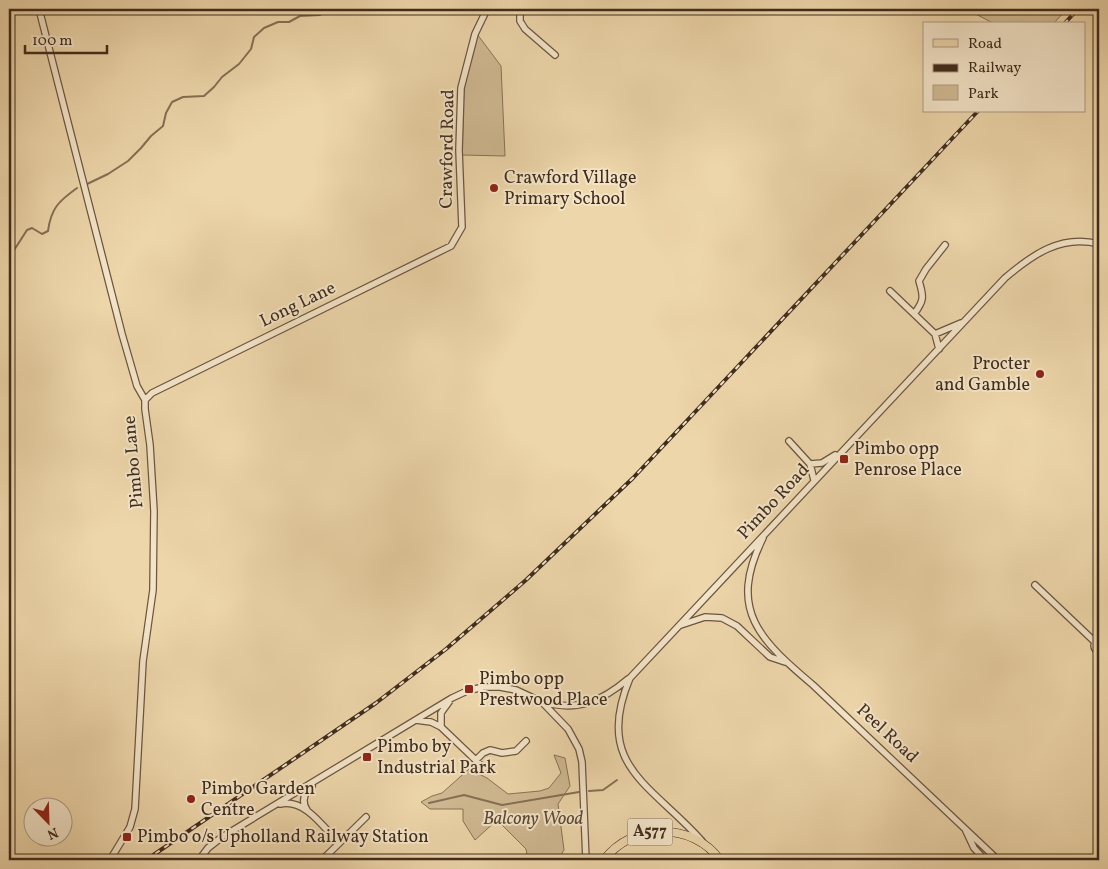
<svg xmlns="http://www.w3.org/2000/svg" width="1108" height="869" viewBox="0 0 1108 869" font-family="Vollkorn,serif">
<rect width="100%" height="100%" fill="#edd6aa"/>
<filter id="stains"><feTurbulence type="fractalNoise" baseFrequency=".004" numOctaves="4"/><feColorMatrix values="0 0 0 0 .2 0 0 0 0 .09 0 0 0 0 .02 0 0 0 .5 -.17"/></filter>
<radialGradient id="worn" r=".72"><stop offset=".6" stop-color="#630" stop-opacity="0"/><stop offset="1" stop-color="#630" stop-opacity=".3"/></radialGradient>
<path fill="#d0b992" stroke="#887257" d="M966,9H1067L1053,24H991V22Z
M477,34L501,66L505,156L462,155L464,88Z
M554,755L565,758L570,786L558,804L564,850L558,860H528L526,849L497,820L475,840L463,821V809H430L421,802L432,796L442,793L469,769L487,778L508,794L540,791L549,788L561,773Z"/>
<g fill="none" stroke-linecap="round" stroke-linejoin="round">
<path stroke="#856f54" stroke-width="2" d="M85,185L108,174L128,161L141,148L151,136L163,126L166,113L172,102L183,97L204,96L214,87L222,77L239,64L251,49L254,37L264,28L278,22H289L300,16L320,15L329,9
M9,258L27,230L32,228L42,234L48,231C51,208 59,201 77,188
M589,791L603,790L617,780
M429,803L464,795L502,805L579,792"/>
<defs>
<path id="minor" d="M39,9L122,334L137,386L145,400V409L150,445L154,511L153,590L143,661L135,809L130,827L110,860
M520,9V21L525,29L555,55
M890,291L935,334L939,349
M914,314C924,301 924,297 919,281L926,269L945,245
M935,334L961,323
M145,400L152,393L451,246L462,227L459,150L461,88L475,34L487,9
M789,441L810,464L814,480
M810,464L822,463L835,455
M763,538C727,610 760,640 813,685L998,860
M1035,585L1095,642
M681,625L705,617L722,618L737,626L770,657L785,662
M1099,638C1093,643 1092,648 1099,653
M543,702C578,712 602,701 628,679
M416,720L431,722L441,727L484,768
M441,727V713L449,702
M476,760L483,753L490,750L502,753L516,751L526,741
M280,804C305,798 324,828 339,843
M307,810C301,801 304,793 312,786
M966,831L974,848L985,860
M702,841C651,784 593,765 630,678L1005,278C1032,255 1061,234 1099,244
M199,860L208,848L222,837L452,698L467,691L483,687H500L516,690L542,702L568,729L579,749L582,762L586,860
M322,860L366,817"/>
<path id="major" d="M604,860C632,822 693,822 720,860"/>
</defs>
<use href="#minor" stroke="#6c5640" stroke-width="8"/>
<use href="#major" stroke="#412c1c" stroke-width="9"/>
<use href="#minor" stroke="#f3e4c8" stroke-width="5.5"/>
<use href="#major" stroke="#edd6aa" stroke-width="8"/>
<defs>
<path id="rail" d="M1064,24L1078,9
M146,860L376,703L446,649L526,580L633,478L978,111"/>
</defs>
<use href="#rail" stroke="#412c1c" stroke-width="4"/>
<use href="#rail" stroke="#f3e4c8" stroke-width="2" stroke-dasharray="5.5" stroke-linecap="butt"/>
</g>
<g fill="#8f2418" stroke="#f3e4c8" stroke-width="2">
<circle cx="494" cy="188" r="5"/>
<circle cx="1040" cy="374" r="5"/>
<rect x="839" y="454" width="10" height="10" rx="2.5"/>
<rect x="464" y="684" width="10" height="10" rx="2.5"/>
<rect x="362" y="752" width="10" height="10" rx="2.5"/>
<circle cx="191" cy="799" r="5"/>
<rect x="122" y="832" width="10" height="10" rx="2.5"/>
</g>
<g text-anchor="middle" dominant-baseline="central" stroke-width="4" stroke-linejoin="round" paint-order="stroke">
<rect fill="#f3e4c8" stroke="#766350" stroke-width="1" x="627.5" y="818.5" width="45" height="27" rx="4"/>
<g font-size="16" font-weight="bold" fill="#412c1c">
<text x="650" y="832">A577</text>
</g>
<g font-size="18" fill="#412c1c" stroke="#f3e4c8">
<text transform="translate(448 149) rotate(-89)">Crawford Road</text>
<text transform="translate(298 305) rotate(-26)">Long Lane</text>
<text transform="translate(134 462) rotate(-95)">Pimbo Lane</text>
<text transform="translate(774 502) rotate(-47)">Pimbo Road</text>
<text transform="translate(887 734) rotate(43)">Peel Road</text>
</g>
<g font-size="18" fill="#412c1c" stroke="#f3e4c8" text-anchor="start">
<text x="504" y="178">Crawford Village<tspan x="504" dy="21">Primary School</tspan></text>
<text x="1030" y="364" text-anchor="end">Procter<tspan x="1030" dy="21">and Gamble</tspan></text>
<text x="854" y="449">Pimbo opp<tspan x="854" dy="21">Penrose Place</tspan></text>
<text x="479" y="679">Pimbo opp<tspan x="479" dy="21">Prestwood Place</tspan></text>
<text x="377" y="747">Pimbo by<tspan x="377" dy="21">Industrial Park</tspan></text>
<text x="201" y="789">Pimbo Garden<tspan x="201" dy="21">Centre</tspan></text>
<text x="137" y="837">Pimbo o/s Upholland Railway Station</text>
</g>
<g font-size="18" font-style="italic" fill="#5e4834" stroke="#f3e4c8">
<text x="533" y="819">Balcony Wood</text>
</g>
</g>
<rect width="1108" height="869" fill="none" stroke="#edd6aa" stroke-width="30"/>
<rect x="10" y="10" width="1088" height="849" fill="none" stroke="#412c1c" stroke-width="2.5"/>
<rect x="15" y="15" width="1078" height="839" fill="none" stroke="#412c1c"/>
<rect x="923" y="22" width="162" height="90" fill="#f3e4c8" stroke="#ac9a83"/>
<rect x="933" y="39" width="25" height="8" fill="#edd6aa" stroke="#ac9a83"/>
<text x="968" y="48" font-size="15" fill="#412c1c">Road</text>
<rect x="933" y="64" width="25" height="8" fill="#412c1c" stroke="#ac9a83"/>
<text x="968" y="72" font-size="15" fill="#412c1c">Railway</text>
<rect x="933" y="85" width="25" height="15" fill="#d0b992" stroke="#ac9a83"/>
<text x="968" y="98" font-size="15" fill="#412c1c">Park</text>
<g transform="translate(48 822) rotate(157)"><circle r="24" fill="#f3e4c8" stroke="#ac9a83"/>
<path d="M0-4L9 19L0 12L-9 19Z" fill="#8f2418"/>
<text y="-8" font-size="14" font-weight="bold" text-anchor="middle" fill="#412c1c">N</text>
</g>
<path d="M25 45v8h82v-8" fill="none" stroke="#412c1c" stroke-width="2.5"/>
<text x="32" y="45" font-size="15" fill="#412c1c" stroke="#f3e4c8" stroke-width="4" paint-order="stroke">100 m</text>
<rect width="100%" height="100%" filter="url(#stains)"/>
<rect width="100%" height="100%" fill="url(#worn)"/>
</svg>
